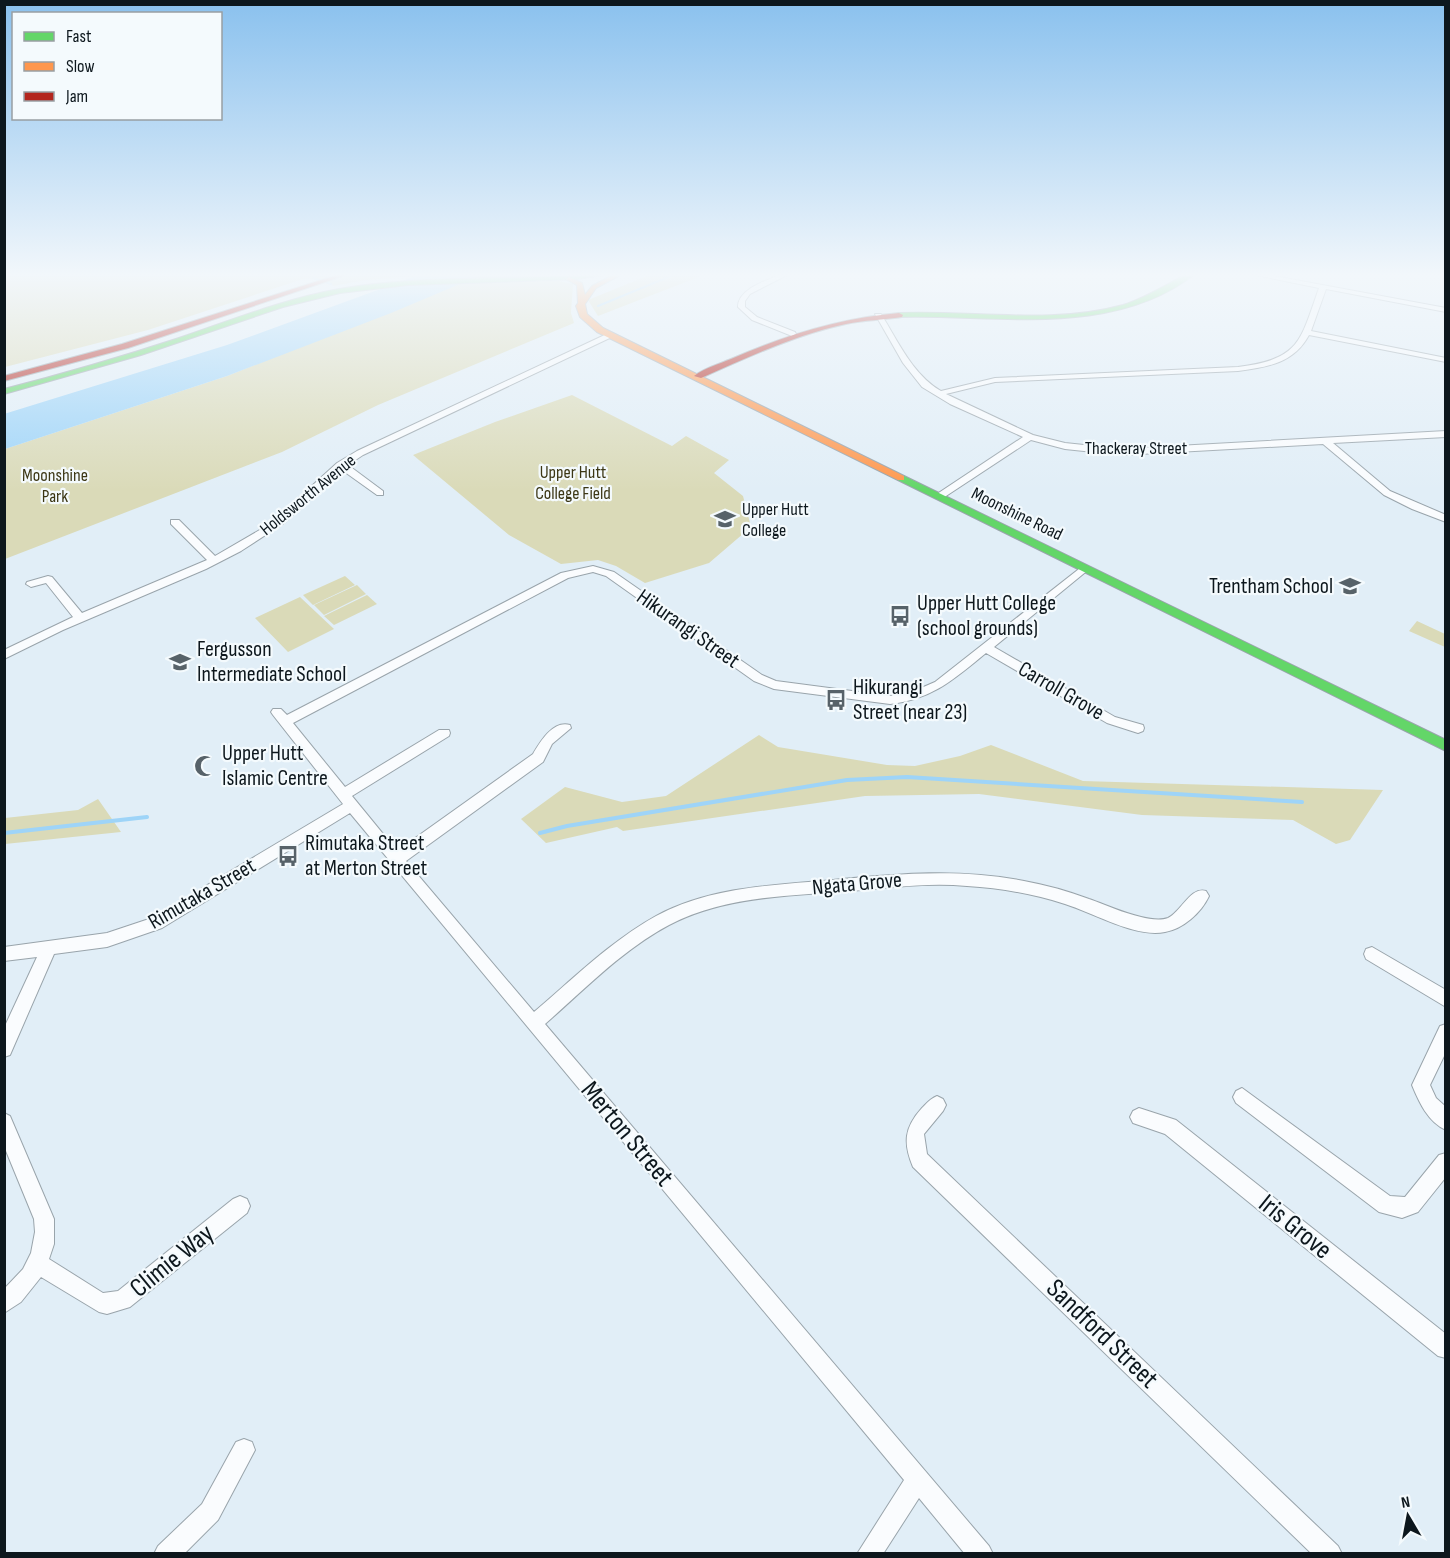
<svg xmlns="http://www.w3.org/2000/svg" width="1450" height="1558" viewBox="0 0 1450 1558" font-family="'Sofia Sans Condensed',sans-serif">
<rect width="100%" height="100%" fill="#e1eef7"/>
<path fill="#dadab8" d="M5,273H424L417,276L366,280L333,286L330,282L306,278L148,330L5,367Z
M486,273H588L473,278Z
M654,273H709L598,316L588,300Z
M558,281L573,284L571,313L574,323L378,405L282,452L5,559V449L227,376L461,283Z
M572,395L672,446L686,436L729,460L714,473L743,496L751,527L709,563L645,583L616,566L598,560L561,564L509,535L413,455L495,422Z
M345,576L355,585L313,605L303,595Z
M357,585L366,594L324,615L314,605Z
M367,595L377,604L334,625L324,616Z
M300,597L334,629L288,652L255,618Z
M1417,621L1445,634V647L1409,631Z
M759,735L778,747L887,765L915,766L960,756L991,745L1083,781L1383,790L1350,840L1336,844L1293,820L1142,815L979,794L865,796L623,831L617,827L546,843L521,819L565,787L622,802L666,796Z
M98,799L121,832L5,844V818L78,810Z"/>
<path fill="#9ed4f8" d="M424,273H486L391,313L227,376L5,449L4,414L227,345Z"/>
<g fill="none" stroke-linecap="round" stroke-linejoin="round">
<path stroke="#9ed4f8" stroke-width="2" d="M317,273L313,278L331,284
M598,306L678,273"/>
<path stroke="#9ed4f8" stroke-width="4" d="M4,833L147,817
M540,833L567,826L847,780L907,777L1302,802"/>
<defs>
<path id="street" d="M784,273H791L750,294L745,301V307L757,317L795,332L796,334L792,336L752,320L738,307C738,288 769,280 784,273Z
M1246,273H1258L1446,308V312L1326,289L1311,331L1446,358V362L1309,335C1294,363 1268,367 1238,371L995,382L946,394L1033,435L1065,443L1122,449L1446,431V437L1333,443L1390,491L1446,515V522L1412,509L1384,495L1323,444L1122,455L1065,449L1031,440L943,498H937V494L1023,437L950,404L922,387L903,363L875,314H881C898,341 912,374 941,391L995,378L1238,367C1300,359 1300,342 1319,288Z
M1438,273H1446V276L1439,274Z
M609,333L616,335L363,455L348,465L383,491V495H377L342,470L284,523L241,551L206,569L63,630L4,659V650L73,617L46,583L31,587L26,584L27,582L48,576L52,577L82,613L207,560L171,524V520H179L215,556L270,524L337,463L357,451Z
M1084,565L1089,568L1088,570L994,647L1115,717L1143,725L1144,728L1143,731L1138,733L1107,723L986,653C954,679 933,699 890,704L774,689L754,681L606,576L593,572L568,578L293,723L345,787L439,730H449L450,733L449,736L352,796L397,851L533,754C540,742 553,720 570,725L571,728L552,744L543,762L406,861L534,1012C573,979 611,941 656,916C710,887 773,885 833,880C897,874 959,868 1024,881C1046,885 1068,891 1089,899C1106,905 1123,913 1141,917C1149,919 1160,921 1168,918C1181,912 1191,886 1206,891L1209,896C1201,913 1183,929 1165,932C1135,938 1094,913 1065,904C1034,894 1001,888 967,886C928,882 889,888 850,891C789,896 724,896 669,925C622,950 584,990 545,1024L989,1546L993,1554H965L919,1498L883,1554H857L904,1480L350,813L162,928L107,947L54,954L10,1055L4,1057V1028L37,957L4,961V947L107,933L152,918L343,804L273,715L271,712L273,709H281L287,715L561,573L593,566L614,572L762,675L776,681L890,696L912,692L935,682Z
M1372,947L1446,990V1007L1366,959L1364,954L1366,949Z
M1446,1024V1052L1430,1085L1436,1098L1446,1107V1130C1428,1122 1419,1102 1412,1085L1440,1026Z
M1242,1088L1390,1196L1405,1197L1439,1155L1446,1153V1177L1418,1212L1402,1218L1379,1212L1236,1103L1233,1097L1236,1091Z
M937,1096L943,1099L946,1105L943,1111L924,1134L927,1154L1338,1546L1342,1554H1312L913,1167C903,1143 904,1128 922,1108C927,1103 930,1099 937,1096Z
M1139,1108L1176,1120L1446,1334V1358L1438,1356L1165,1134L1133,1123L1130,1117L1133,1111Z
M4,1113L10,1116L54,1219V1244L49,1259L103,1293L118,1291L233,1199L240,1196L247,1199L250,1206L247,1213L130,1307L107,1314L99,1312L41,1277L21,1302L4,1313V1289L23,1269L31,1253L35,1232L34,1219L4,1146Z
M244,1439L252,1442L255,1450L218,1520L184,1554H154L158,1546L202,1504L236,1442Z"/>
<path id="fast" d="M598,273H615L578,279L408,285L340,293L283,307L141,355L4,394V389C63,374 121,357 179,338C232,320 284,299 339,289C425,274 512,282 598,273Z
M1189,273H1196C1113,339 997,314 899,317L895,315L899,313C973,310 1051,325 1123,305C1146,298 1167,284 1189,273Z
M898,476H904L1446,740V751L898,480Z"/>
<path id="slow" d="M617,273H624L596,288L585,304L587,314L603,328L904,476V480H898L597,332L580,317L576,306L578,303L577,285L566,279L569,277L582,283L585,295L592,286Z"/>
<path id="jam" d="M343,273H352L128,348L4,381V376L122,344Z
M899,313L903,315L902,317C883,320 864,320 846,324C795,335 748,357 701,378L694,376C704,368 719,364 731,359C786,335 840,318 899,313Z"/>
</defs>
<use href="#street" stroke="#99a4ab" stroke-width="2"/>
<use href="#fast" stroke="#99a4ab" stroke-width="2"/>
<use href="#slow" stroke="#99a4ab" stroke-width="2"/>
<use href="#jam" stroke="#99a4ab" stroke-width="2"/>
<use href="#street" fill="#fafcfe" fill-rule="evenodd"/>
<use href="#fast" fill="#63d668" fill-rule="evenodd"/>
<use href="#slow" fill="#ff974d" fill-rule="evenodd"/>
<use href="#jam" fill="#b3261e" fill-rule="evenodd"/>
</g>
<linearGradient id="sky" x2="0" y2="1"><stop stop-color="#8ac1ee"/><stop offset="0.56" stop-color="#f2f7fb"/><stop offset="1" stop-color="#f2f7fb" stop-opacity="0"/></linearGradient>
<rect width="1450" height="491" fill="url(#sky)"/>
<defs>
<symbol id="school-bare" viewBox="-9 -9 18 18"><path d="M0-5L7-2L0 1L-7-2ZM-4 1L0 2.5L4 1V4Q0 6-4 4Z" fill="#576269" stroke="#f4fafd" stroke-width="2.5" paint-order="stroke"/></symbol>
<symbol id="bus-bare" viewBox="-9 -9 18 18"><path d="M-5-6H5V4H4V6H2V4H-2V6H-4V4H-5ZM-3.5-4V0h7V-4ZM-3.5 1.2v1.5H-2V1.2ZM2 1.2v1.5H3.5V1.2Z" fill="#576269" stroke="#f4fafd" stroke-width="2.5" paint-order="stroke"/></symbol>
<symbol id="mosque-bare" viewBox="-9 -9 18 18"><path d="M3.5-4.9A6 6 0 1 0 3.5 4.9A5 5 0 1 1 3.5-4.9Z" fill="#576269" stroke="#f4fafd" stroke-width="2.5" paint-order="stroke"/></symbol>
</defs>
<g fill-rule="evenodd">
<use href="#school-bare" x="710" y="504" width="30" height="30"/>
<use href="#school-bare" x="1335" y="571" width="30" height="30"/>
<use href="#bus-bare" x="885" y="601" width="30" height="30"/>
<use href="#school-bare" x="165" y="647" width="30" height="30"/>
<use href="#bus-bare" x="821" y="685" width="30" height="30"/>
<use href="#mosque-bare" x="190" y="751" width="30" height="30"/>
<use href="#bus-bare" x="273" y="841" width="30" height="30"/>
</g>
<g text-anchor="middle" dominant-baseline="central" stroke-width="4.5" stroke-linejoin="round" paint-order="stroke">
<g font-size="18" fill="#0d171d" stroke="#f4fafd">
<text x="1136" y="448">Thackeray Street</text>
<text transform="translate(308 495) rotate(-39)">Holdsworth Avenue</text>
<text transform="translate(1017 514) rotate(26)">Moonshine Road</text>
</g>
<g font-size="18" fill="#3c3715" stroke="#f4fafd">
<text x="573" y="472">Upper Hutt<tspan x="573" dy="21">College Field</tspan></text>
<text x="55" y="475">Moonshine<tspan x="55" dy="21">Park</tspan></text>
</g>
<g font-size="18" fill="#0d171d" stroke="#f4fafd" text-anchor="start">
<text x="742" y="509">Upper Hutt<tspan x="742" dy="21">College</tspan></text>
</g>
<g font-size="22" fill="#0d171d" stroke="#f4fafd" text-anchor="start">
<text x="1333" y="586" text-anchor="end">Trentham School</text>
<text x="917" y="603">Upper Hutt College<tspan x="917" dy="25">(school grounds)</tspan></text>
<text x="197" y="649">Fergusson<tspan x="197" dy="25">Intermediate School</tspan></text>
<text x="853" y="687">Hikurangi<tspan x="853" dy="25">Street (near 23)</tspan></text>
<text x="222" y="753">Upper Hutt<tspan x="222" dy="25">Islamic Centre</tspan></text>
<text x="305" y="843">Rimutaka Street<tspan x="305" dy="25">at Merton Street</tspan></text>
</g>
<g font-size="22" fill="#0d171d" stroke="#f4fafd">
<text transform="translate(688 629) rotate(35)">Hikurangi Street</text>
<text transform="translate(1061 691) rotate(30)">Carroll Grove</text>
<text transform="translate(857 884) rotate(-5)">Ngata Grove</text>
<text transform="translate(202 894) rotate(-30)">Rimutaka Street</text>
</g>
<g font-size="27" fill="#0d171d" stroke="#f4fafd">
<text transform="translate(627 1134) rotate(50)">Merton Street</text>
<text transform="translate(1295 1227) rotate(39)">Iris Grove</text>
<text transform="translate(172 1261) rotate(-39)">Climie Way</text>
<text transform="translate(1102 1334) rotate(44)">Sandford Street</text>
</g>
</g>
<rect width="1450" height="1558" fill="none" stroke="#0d171d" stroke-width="12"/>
<rect x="12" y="12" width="210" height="108" fill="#f4fafd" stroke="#989fa3" stroke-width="1.5"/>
<rect x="24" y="32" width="30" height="9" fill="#63d668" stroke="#989fa3" stroke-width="1.5"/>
<text x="66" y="42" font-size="18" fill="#0d171d">Fast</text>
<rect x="24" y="62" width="30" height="9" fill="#ff974d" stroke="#989fa3" stroke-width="1.5"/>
<text x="66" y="72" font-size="18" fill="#0d171d">Slow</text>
<rect x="24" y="92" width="30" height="9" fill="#b3261e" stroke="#989fa3" stroke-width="1.5"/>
<text x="66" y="102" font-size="18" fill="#0d171d">Jam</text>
<g transform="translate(1408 1516) rotate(350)" stroke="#f4fafd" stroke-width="4.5" paint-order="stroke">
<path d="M0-4.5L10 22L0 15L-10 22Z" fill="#0d171d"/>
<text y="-9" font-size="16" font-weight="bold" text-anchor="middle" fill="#0d171d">N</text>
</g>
</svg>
